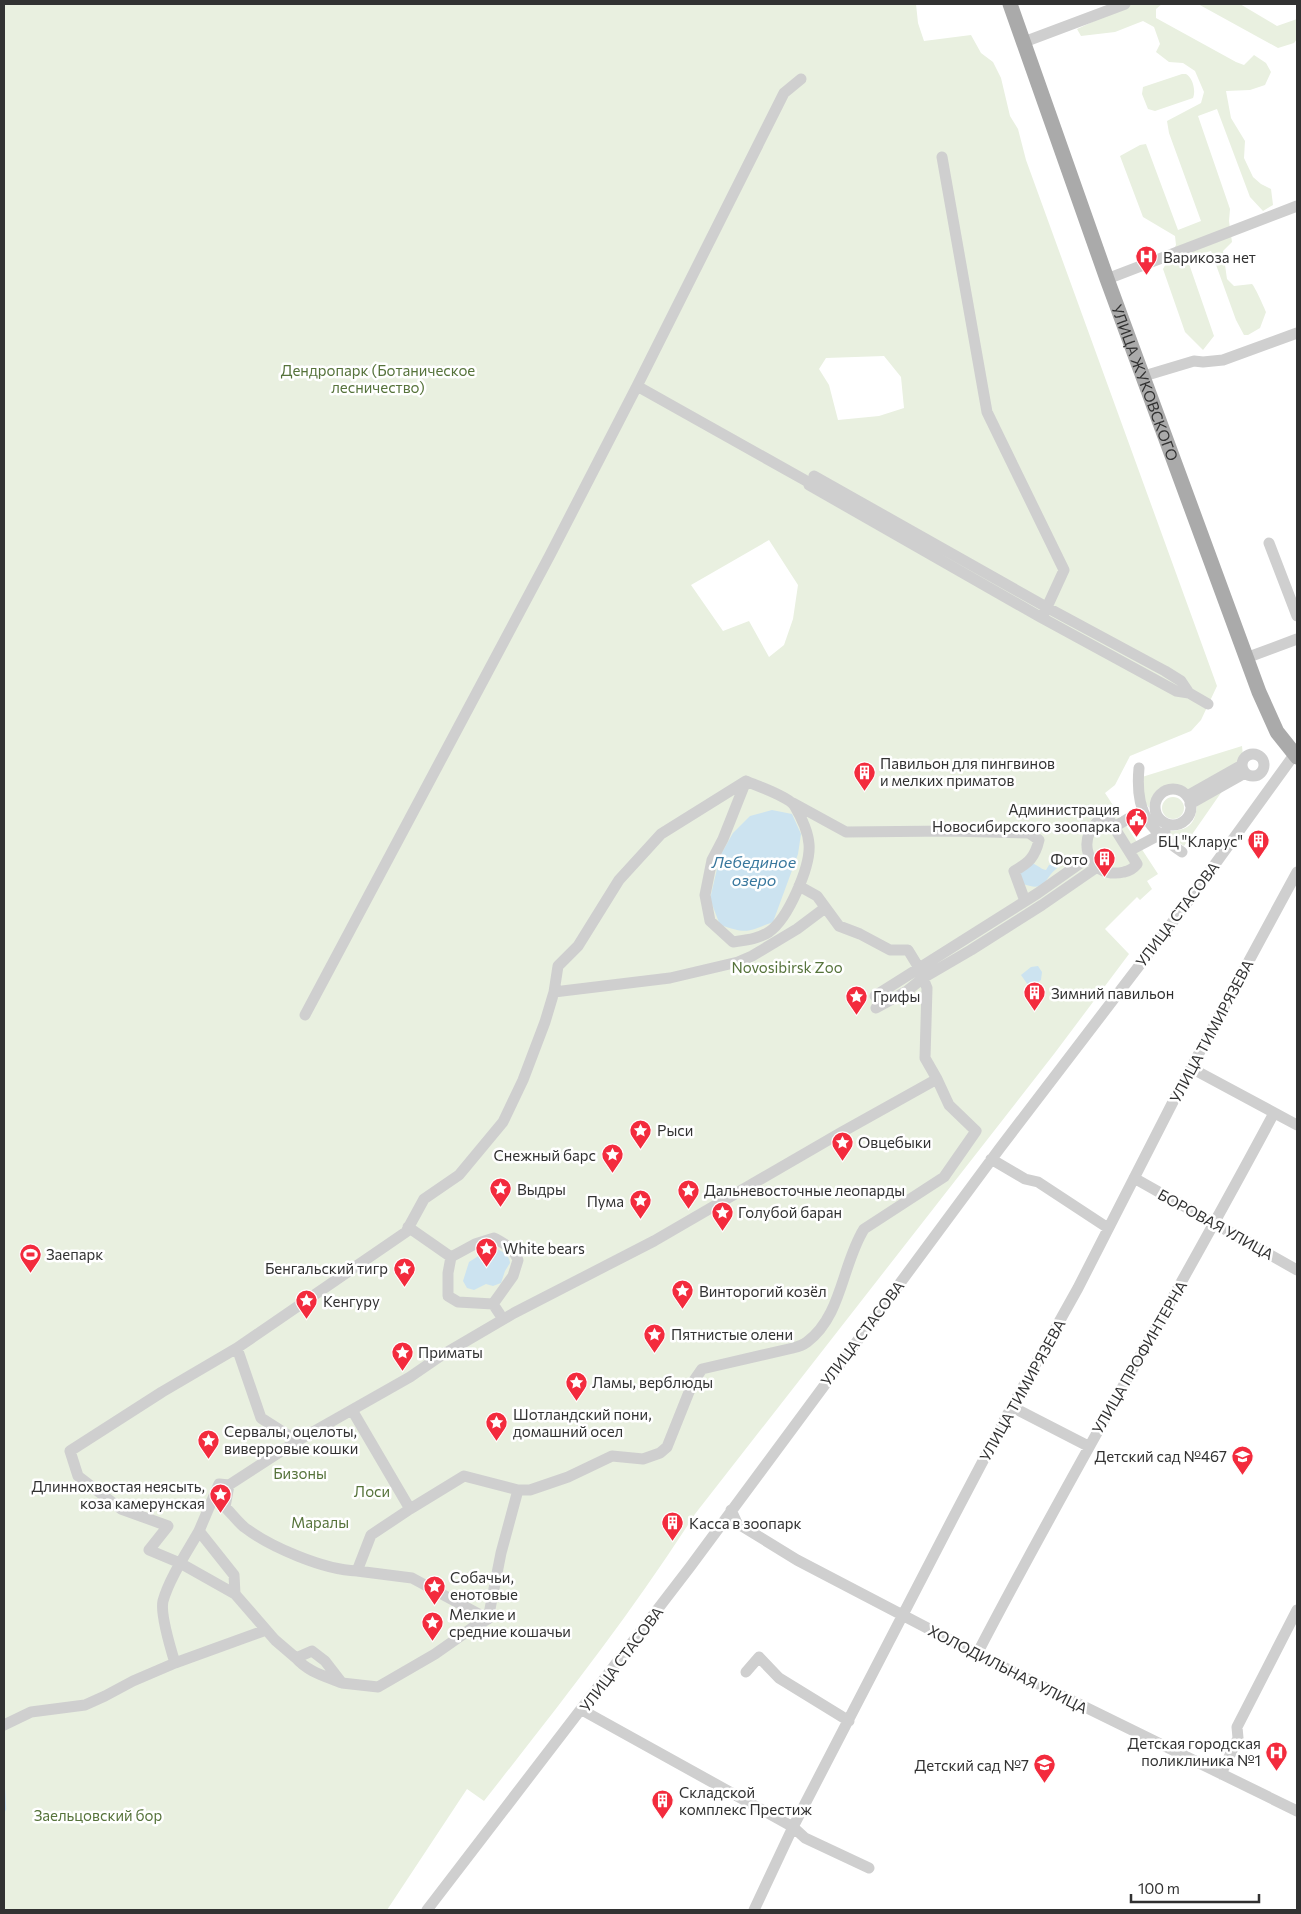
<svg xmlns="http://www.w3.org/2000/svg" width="1301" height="1914" viewBox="0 0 1301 1914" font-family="Commissioner,sans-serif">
<rect width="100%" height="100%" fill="#fff"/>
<path fill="#e9f0e0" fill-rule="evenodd" d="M4,4H916L918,23L924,41L971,35L981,53L993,62L1001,78L1010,116L1018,129L1026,160L1217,686L1201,720L1191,731L1130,756L1115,785L1105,793L1158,874L1147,881L1152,889L1140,900L1137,897L1105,929L1129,954L1054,1054L695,1514C631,1614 557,1708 484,1801L467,1789L387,1910H4ZM884,356L901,377L904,408L879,416L838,420L829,385L819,369L826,358ZM769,540L798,585L793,619L784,645L769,657L749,621L723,631L691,585Z
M1131,4H1162L1156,9V18L1236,62L1244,65L1254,55L1266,63L1271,72L1265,85L1250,90L1226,91L1231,118L1245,141L1244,158L1253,177L1261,184L1271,189L1273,205L1263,211L1250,197L1217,109L1198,116L1230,209L1229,221L1232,242L1223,251L1227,279L1234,286L1252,284C1255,287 1264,307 1266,312L1260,328L1248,335H1244L1236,320L1211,251L1187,258L1214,336L1203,350L1185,332L1163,269L1176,245L1175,236L1143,217L1120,156L1140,145L1146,144L1178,230L1201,221L1169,133L1167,121L1201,103L1204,92L1195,71L1183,63L1169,62L1156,52L1160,44L1154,27L1143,21L1115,32L1081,36L1077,29Z
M1198,4H1240L1277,26L1297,19V39L1294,43L1278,48Z
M1182,74H1186C1193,78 1196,91 1193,98L1155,111L1148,109L1142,94L1143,87Z
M1242,746L1243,756L1237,765L1191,791C1171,780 1153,783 1149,808L1143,799L1142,777Z
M1225,787L1184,846L1167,834L1166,831C1188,831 1196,825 1197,803Z
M1162 808a11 11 0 1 1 22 0a11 11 0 1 1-22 0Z"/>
<path fill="#cce3f0" d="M772,810L792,814L801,834L798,854L773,922C747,932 747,934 720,925L710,899L720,856L733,833L750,816Z
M1031,863C1037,864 1040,869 1046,870L1049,865L1054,863L1060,866C1042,878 1048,894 1021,883L1020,871Z
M1038,966L1042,972L1041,980L1030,988L1021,975L1031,967Z
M494,1248C502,1251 509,1254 510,1263L505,1271L501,1283L493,1286L486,1284L474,1290L467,1288L463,1281L469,1262L480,1255L484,1249Z"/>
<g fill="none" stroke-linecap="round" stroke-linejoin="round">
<path stroke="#cce3f0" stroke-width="2.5" d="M4,1790L5,1809L4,1811"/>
<path stroke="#cfcfcf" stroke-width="11" d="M1024,42L1125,4
M942,157L987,412L1064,570L1042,618L1176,691L1189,693
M1107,279L1297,206
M1144,376L1194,361L1203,362L1223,360L1297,333
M637,386L810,483
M814,476L1048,608L1165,671L1181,681L1189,693L1208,704
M809,485L1042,618
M1269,543L1297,616
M1246,658L1297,639
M1242 765a11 11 0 1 1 22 0a11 11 0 1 1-22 0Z
M1139,768C1135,811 1147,828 1182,852
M746,781C757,786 787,796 794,805C800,815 808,831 809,844C811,866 788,919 769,932C758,939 746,940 733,942L710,921L705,895L712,860L723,839Z
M1155 807a18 18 0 1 1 36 0a18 18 0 1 1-36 0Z
M1187,796L1242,765
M793,803L846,832L950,831L1029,833L1039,840C1035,857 1029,863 1014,871L1025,901
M1190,804L1245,773
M1107,816L1137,864C1133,869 1129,871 1124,872C1086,881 1072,831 1107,816Z
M1114,827L1143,810
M1129,851L1165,832
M554,992L670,978L738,962L752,956L797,929L825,908
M875,996L1038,893L1089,857
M876,1008L907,991L923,978L971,950L1042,905L1097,867
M305,1015L550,555L637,386L784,93L801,79
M1191,1068L1297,1125
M991,1159L1025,1179L1038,1182L1108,1228
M1134,1178L1297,1270
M408,1227L451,1257
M493,1304L513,1276L518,1260C513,1248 505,1244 494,1238L475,1244L451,1257L448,1273V1296L458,1302L493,1304L503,1319
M1012,1407L1088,1446
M297,1441L261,1418L237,1348L406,1232L424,1199L459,1175L503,1122L523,1080L545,1022L554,992L558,966L578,946L619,880L661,834L746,781
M229,1485L225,1507C231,1513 237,1521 244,1527C270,1547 324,1570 357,1571L371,1535L410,1509L352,1410
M410,1509L464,1476L518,1490H530L568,1477L612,1456L643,1459L660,1453L667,1447L693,1382L702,1369L793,1348C797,1347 803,1345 807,1342C842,1316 842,1264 864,1229L944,1177L976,1131L949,1105L937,1079
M731,1510L737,1523L797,1560L977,1654L1297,1811
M357,1571L412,1578L488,1619
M235,1594L180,1563L149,1550L168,1526L121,1509L78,1476L70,1451L162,1392L237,1348
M488,1619L501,1553L518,1490
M977,1654C1072,1471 1177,1295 1274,1113
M296,1658L275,1640L235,1594L234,1575L199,1531L219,1484L229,1485L297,1441L410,1377L439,1357L514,1313L654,1241L842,1132L937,1079L925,1058L927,988L919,968L908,950H890L860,934L839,926L817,896L799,886
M175,1663C171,1650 160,1614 163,1601C169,1579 187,1552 199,1531
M746,1672L759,1657L779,1678L849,1721
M342,1683C325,1676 308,1672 296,1658L312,1651L325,1661L342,1683L378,1687L435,1654L472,1628L488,1619
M582,1710L793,1827L805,1838L869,1868
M4,1725L31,1712L85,1705L105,1696L133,1681L175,1663L266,1630
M1221,1774L1238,1738L1237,1727L1297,1610
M427,1910L690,1567L1000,1148L1184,907L1294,755
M754,1910L793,1827L953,1518L1005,1419L1078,1288L1178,1092L1297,872"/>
<path stroke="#aaa" stroke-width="15" id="s1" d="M1010,4L1107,279L1259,692L1277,732L1297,757"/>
</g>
<defs>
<symbol id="hospital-pin" viewBox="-11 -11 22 30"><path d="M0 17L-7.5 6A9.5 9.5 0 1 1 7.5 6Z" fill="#f32b3d" stroke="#fff"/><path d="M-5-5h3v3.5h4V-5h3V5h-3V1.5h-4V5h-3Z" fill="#fff"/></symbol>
<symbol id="building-pin" viewBox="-11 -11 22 30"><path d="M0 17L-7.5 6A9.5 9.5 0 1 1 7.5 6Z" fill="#f32b3d" stroke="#fff"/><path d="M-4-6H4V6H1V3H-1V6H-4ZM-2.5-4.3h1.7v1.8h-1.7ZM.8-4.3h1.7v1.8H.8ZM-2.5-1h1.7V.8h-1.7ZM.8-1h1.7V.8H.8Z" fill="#fff"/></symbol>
<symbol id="civic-pin" viewBox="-11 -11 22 30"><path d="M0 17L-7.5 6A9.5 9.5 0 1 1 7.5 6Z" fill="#f32b3d" stroke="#fff"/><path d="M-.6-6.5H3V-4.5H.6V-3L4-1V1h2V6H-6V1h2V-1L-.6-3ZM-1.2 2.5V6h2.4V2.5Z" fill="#fff"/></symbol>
<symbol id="sight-pin" viewBox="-11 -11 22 30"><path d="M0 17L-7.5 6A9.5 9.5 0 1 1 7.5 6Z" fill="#f32b3d" stroke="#fff"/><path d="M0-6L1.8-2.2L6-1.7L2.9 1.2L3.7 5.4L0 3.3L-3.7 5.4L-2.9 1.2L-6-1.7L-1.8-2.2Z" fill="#fff"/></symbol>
<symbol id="stadium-pin" viewBox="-11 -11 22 30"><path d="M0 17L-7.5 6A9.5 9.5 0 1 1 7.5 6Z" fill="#f32b3d" stroke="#fff"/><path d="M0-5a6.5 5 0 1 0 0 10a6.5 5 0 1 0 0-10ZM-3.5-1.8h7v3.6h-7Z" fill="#fff"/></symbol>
<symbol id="school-pin" viewBox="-11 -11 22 30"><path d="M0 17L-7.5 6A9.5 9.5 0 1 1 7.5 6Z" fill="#f32b3d" stroke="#fff"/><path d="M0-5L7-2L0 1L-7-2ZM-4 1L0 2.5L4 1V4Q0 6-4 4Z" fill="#fff"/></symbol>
</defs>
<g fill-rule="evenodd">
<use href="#hospital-pin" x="1134" y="244" width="25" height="34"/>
<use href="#building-pin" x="852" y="760" width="25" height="34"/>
<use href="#civic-pin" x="1124" y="806" width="25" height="34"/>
<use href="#building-pin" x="1246" y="828" width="25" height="34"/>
<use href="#building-pin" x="1092" y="846" width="25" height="34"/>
<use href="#building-pin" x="1022" y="980" width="25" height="34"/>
<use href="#sight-pin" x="844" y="984" width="25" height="34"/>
<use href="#sight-pin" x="628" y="1118" width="25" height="34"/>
<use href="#sight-pin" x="830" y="1130" width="25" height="34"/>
<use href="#sight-pin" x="600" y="1142" width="25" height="34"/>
<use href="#sight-pin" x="488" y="1176" width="25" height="34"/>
<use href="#sight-pin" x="676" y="1178" width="25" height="34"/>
<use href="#sight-pin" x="628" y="1188" width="25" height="34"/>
<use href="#sight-pin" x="710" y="1200" width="25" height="34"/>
<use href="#sight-pin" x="474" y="1236" width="25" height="34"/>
<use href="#stadium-pin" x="18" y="1242" width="25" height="34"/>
<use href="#sight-pin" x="392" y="1256" width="25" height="34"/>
<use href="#sight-pin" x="670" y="1278" width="25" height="34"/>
<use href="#sight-pin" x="294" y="1288" width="25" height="34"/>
<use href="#sight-pin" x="642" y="1322" width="25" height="34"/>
<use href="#sight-pin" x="390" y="1340" width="25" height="34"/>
<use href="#sight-pin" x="564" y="1370" width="25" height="34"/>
<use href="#sight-pin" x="484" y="1410" width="25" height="34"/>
<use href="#sight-pin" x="196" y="1428" width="25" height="34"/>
<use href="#school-pin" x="1230" y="1444" width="25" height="34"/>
<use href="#sight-pin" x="208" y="1482" width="25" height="34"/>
<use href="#building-pin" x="660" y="1510" width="25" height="34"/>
<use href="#sight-pin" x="422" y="1574" width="25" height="34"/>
<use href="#sight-pin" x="420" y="1610" width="25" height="34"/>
<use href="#hospital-pin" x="1264" y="1740" width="25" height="34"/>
<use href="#school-pin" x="1032" y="1752" width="25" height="34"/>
<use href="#building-pin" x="650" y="1788" width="25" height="34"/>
</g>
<g text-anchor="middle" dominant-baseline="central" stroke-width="5" stroke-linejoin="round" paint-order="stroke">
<g font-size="15" fill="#323232" stroke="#fff" text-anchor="start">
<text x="1163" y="257">Варикоза нет</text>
<text x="880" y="763">Павильон для пингвинов<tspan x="880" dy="17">и мелких приматов</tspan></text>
<text x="1120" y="809" text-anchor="end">Администрация<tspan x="1120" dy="17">Новосибирского зоопарка</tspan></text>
<text x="1243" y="841" text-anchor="end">БЦ "Кларус"</text>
<text x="1088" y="859" text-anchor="end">Фото</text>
<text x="1051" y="993">Зимний павильон</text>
<text x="873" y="996">Грифы</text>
<text x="657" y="1130">Рыси</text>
<text x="858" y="1142">Овцебыки</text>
<text x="596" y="1155" text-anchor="end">Снежный барс</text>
<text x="517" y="1189">Выдры</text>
<text x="704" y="1190">Дальневосточные леопарды</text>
<text x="624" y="1201" text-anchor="end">Пума</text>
<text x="738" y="1212">Голубой баран</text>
<text x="503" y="1248">White bears</text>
<text x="46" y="1254">Заепарк</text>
<text x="388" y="1268" text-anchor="end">Бенгальский тигр</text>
<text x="699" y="1291">Винторогий козёл</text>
<text x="323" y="1301">Кенгуру</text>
<text x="671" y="1334">Пятнистые олени</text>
<text x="418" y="1352">Приматы</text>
<text x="592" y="1382">Ламы, верблюды</text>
<text x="513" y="1414">Шотландский пони,<tspan x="513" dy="17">домашний осел</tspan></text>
<text x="224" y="1431">Сервалы, оцелоты,<tspan x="224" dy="17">виверровые кошки</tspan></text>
<text x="1227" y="1456" text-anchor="end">Детский сад №467</text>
<text x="205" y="1486" text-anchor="end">Длиннохвостая неясыть,<tspan x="205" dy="17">коза камерунская</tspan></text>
<text x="689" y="1523">Касса в зоопарк</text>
<text x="450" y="1577">Собачьи,<tspan x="450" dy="17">енотовые</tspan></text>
<text x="449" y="1614">Мелкие и<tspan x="449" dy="17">средние кошачьи</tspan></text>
<text x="1261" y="1743" text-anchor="end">Детская городская<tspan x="1261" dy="17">поликлиника №1</tspan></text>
<text x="1029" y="1765" text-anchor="end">Детский сад №7</text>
<text x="679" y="1792">Складской<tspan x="679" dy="17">комплекс Престиж</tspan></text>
</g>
<g font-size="15" fill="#56733b" stroke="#fff">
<text x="378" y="370">Дендропарк (Ботаническое<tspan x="378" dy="17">лесничество)</tspan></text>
<text x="787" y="967">Novosibirsk Zoo</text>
<text x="300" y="1473">Бизоны</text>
<text x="372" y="1491">Лоси</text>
<text x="320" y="1522">Маралы</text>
<text x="98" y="1815">Заельцовский бор</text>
</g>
<g font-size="15" fill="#323232" stroke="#fff">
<text stroke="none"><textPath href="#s1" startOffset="402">УЛИЦА ЖУКОВСКОГО</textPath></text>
<text transform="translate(1177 914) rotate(-53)">УЛИЦА СТАСОВА</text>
<text transform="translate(1211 1031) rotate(-62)">УЛИЦА ТИМИРЯЗЕВА</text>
<text transform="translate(1216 1224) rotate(29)">БОРОВАЯ УЛИЦА</text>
<text transform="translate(862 1333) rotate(-53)">УЛИЦА СТАСОВА</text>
<text transform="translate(1139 1357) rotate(-60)">УЛИЦА ПРОФИНТЕРНА</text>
<text transform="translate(1022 1390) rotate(-61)">УЛИЦА ТИМИРЯЗЕВА</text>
<text transform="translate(621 1659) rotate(-53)">УЛИЦА СТАСОВА</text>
<text transform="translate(1008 1669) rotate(27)">ХОЛОДИЛЬНАЯ УЛИЦА</text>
</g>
<g font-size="16" font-style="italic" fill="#38779d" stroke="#fff">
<text x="754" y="861">Лебединое<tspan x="754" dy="18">озеро</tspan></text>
</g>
</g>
<rect width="1301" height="1914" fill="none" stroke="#323232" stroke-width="10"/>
<path d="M1131 1894v8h128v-8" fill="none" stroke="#323232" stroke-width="2.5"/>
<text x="1138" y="1894" font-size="15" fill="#323232" stroke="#ffffff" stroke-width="4" paint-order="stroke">100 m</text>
</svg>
